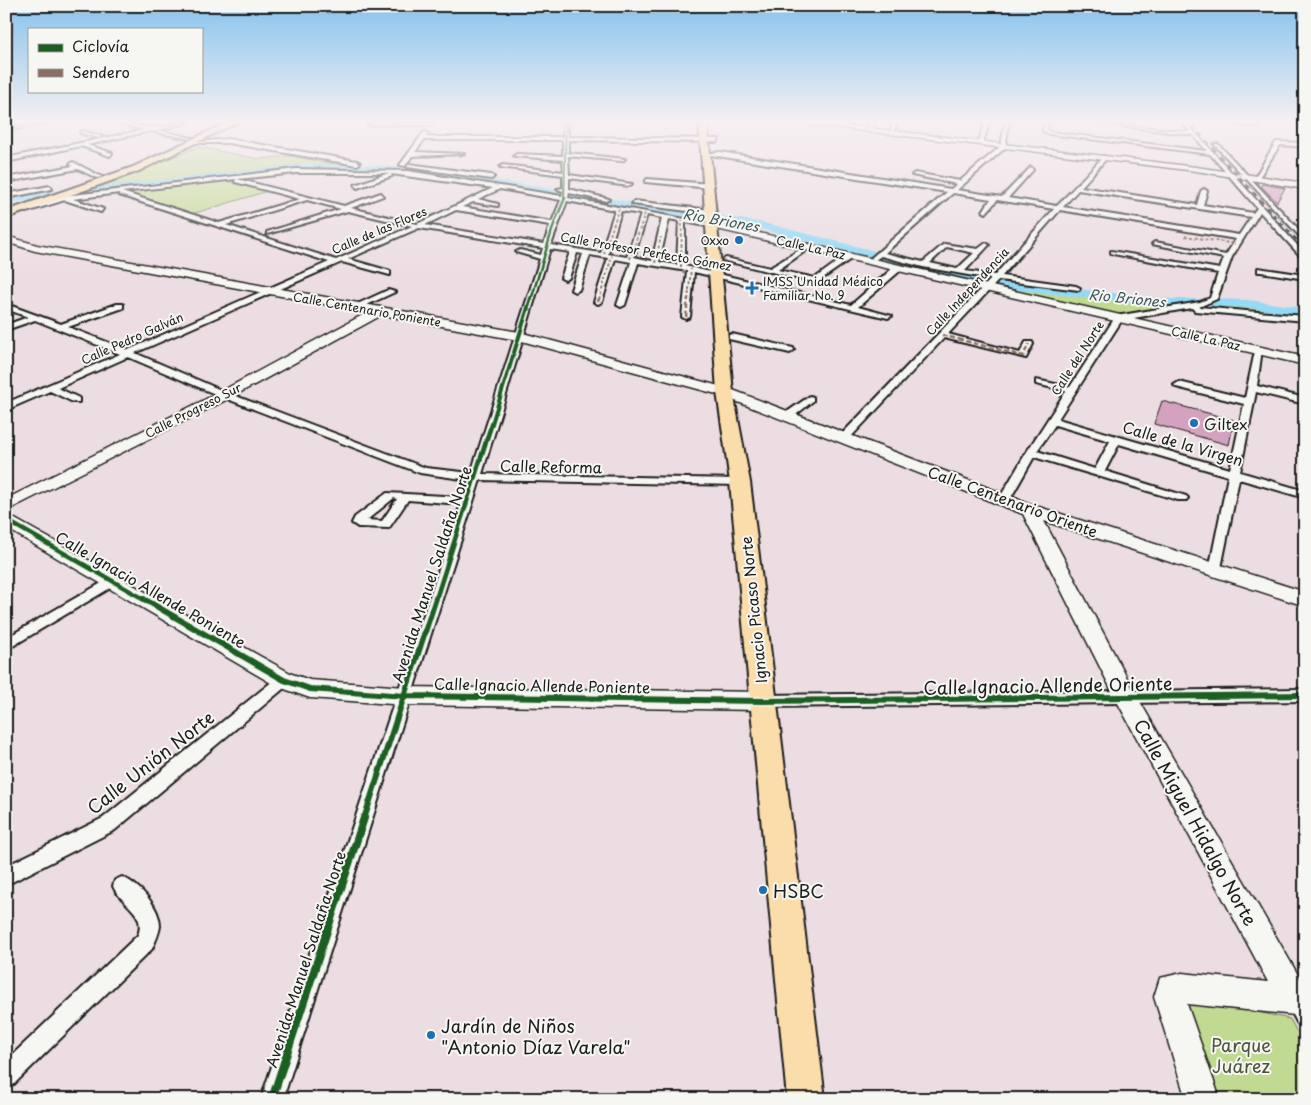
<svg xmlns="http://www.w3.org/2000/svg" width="1311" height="1105" viewBox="0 0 1311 1105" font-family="'Playpen Sans',sans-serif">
<rect width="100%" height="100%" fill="#ecdde2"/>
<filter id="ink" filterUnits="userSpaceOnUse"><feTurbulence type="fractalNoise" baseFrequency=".02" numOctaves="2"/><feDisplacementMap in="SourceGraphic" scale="10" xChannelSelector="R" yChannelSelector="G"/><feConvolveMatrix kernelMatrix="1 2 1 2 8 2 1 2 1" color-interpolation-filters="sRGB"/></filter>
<g filter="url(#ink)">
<path fill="#c1da91" stroke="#6e7b56" d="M198,147L259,159L290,156L340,165H297L96,188Z
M216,181L234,182L268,191L192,214L122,192Z
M1001,284L1164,303L1174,305L1116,315L999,289Z
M1216,305L1248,306L1305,313V317L1206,307Z
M1176,995L1290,1019L1305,1047V1099H1207Z"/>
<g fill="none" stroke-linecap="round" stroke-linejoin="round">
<path fill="#94d9f6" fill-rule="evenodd" d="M302,164L370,165L432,171L559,190L564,193L559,196L432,177L370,171L302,170L6,203V197Z
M570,192L765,223L875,251L876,254L870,258L765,230L566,197V193Z
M884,253L988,279L990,282L983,286L879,260L878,257Z
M998,280L1164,299H1196L1203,303L1196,307H1164L993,287L991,284Z
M1216,299L1248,300L1305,308V316L1248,308L1211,306L1209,303L1211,300Z"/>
</g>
<path fill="#d4a2be" stroke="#1c1c1c" d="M1262,184L1285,188L1277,202L1261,186Z
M1162,401L1234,420L1229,445L1154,424Z"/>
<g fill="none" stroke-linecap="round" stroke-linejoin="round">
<defs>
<path id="street" d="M46,122H53L6,131V129Z
M114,122L151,128L189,122L158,130L192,138L190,139L151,131L87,145L112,153L110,156L81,146L6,162V158L144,130Z
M564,122H568V137L719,139L717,142L568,140V153L625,159L622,161L568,156L569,175L632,184L629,186L569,178V189L609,199L606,201L569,193L568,198L713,224V226L711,227L685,222V266L851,305L895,266H901V270L858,307L892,316L888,318L694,272L690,317L686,319L682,317L687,271L638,263L625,305L621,307L617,305L631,262L615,259L602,302L598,304L594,302L608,258L590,255L579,290L575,292L571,290L583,254L577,253L569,278L565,280L561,278L570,252L550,249L482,474L740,479L746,482L740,485L480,480L283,1099H261L461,504L408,500L389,528L358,527L352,523L355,517L387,493L463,497L469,480L420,473L222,397L128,357L58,388L79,398V402H73L50,391L6,410V403L120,354L35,320L6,330V325L28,317L6,309V304L61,324L117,304H123V308L68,327L128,350L329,262L119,195V193L73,199L103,209L101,212L65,200L26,212L21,211L64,196L296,169L408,171L562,196L563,191L557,189L563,188V175L500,167L503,165L564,172L563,160L514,156L517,154L563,156V140H424L415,152L464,154L412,156L405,166L400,165L424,132L428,133L426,137H563ZM296,173H389L355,185L357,188L392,176L391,174L493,188L417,224L351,208L383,196L381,193L344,206L237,179ZM236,179L235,182L300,199L219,223L122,192ZM500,189L561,200L552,222L462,207L473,202L498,206V204L478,199ZM307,200L341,209L267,232V234L348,211L412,226L336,260L226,225ZM567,201L615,210L601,253L551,245ZM456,210L550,225L544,244L425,225ZM621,211L641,214L627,257L608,254ZM647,215L662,218L652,261L634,257ZM669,219L679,221L677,265L659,262ZM419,228L543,248L541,255L520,250L516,252L540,259L471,473L426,468L228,393L135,353L342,262L390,275V271L348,259ZM394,498L397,499L382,521L367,520Z
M843,122H847L843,127H839Z
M870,122H874L872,131L870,132L868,131Z
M985,122H989L983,143L978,144Z
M1005,122H1009L1005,148L957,190L1002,197L1031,167L1033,170L1008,198L1057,206L1104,156L1106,159L1081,187L1197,205L1201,191L1204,189L1207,191L1203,205L1253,213L1257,208L1210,154L1049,134L1043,131L1044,122H1048L1047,130L1050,132L1207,151L1193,135L1092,122L1190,132L1182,122H1186L1305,254V261L1260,212L1232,257L1217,299L1199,307L1305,316V321L1195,311L1192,308L1122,320L1058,419L1230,469L1244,404L1176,387L1174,385L1179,382L1245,398L1255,351L1262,349L1257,386L1305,398V404L1256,392L1240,472L1305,491V498L1239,479L1220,573L1215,574L1209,570L1228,476L1119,444L1105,471L1186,496L1188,498L1186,500H1178L1034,457L1009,501L1005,502L999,499L1026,453L1066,391L1036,384V380L1070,387L1116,316L1200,302L1210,298L1218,273L1113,254L1111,253V251L1220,269L1224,258L1152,244L1155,242L1226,255L1236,239L1060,210L1002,276L1076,286L1080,288L1079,290L999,280L948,334L1020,353L1026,342H1032L1033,344L1026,358L944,338L848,440H840V436L991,279L923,267L881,256L875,260L871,258L947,192L704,154L720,152L951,189L957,184L912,175L915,173L960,181L1001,146ZM1078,190L1251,217L1239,235L1063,207ZM953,193L991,199L983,211L986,213L997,200L1054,209L995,275L965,271L988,246L989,245L986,243L978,249L944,244L923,262L885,253ZM947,247L974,253L957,269L930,263ZM1055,425L1110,441L1095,469L1037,451Z
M1214,122L1260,126L1258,127Z
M431,123L433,125H367L369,124Z
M894,123L896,124L894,132L890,133L892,124Z
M82,131L101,136V137L99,138L80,133Z
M228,139L357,161L360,163L357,165L228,143H189Z
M1276,142L1305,143V147L1280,145L1258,179H1254Z
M1214,144H1218L1305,236V242Z
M73,162L102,177L97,178L78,169L6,182V178L73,166L70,164Z
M409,164L491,175L494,177L491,179L407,167Z
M647,179L711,184L714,186L711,188L645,182Z
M50,186L52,189L6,198V194Z
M634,201L711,210L714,212L711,214L632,204Z
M809,244L811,245V247L778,270L815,278L848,254L855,256L816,283L722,260L726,258L770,268Z
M1258,268L1305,275V279L1261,272H1258Z
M388,290L395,292L358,309L351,307Z
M732,334L793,348L794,350L790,353L729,339V335Z
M810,396L813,397V401L792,418H784V414Z
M112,577L117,578L119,581L117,584L6,650V638Z
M284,674L289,676L291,680L289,684L115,830L6,885V866L103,818L279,676Z
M1305,689V701L762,707L757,705L754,701L757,697L762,695Z
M122,877C139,884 160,907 160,926C159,934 155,942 152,949L14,1084L6,1087V1061L138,935C147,912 120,904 113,886L115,880Z
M1295,990L1302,993L1305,997V1027L1298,1024L1285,1000L1288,993Z"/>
<path id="secondary" d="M803,122H820L1196,167L1305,183V189L1196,171L806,124Z
M711,222L1305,357V365L708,227V223Z
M6,236L37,245L519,332L730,389L1036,506L1305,592V606L1044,521L1135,693L1305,987V1011L1295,1015L1187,1004L1220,1099H1186L1154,997L1160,978L1182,973L1268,982L1119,705L1023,514L720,395L518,340L382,315L230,398L6,511V499L220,392L368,312L35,251L6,242Z
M6,514L292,674L310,680L405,687L762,692L770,695L773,701L770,707L762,710L405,705L310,698L276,686L6,528Z"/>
<path id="primary" d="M229,122H238L139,171L6,218V211L133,167Z
M699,122H707L733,392L750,482L825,1099H787L730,482L717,392Z"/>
</defs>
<use href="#street" stroke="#1c1c1c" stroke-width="4"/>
<use href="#secondary" stroke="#1c1c1c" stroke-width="3"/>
<use href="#primary" stroke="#1c1c1c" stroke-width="4"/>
<use href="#street" fill="#f6f6f2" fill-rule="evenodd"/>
<use href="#secondary" fill="#f6f6f2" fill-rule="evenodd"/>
<use href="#primary" fill="#faddab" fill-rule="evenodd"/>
<defs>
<path id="rail" d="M1189,122L1305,249"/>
</defs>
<use href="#rail" stroke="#1c1c1c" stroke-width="2.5"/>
<use href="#rail" stroke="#f6f6f2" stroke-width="2" stroke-dasharray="5" stroke-linecap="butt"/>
<path stroke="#8d6e63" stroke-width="2" stroke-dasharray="3 2" stroke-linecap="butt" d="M1185,236L1235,244
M604,254L619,208
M630,259L645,213
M655,263L661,237
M681,267L682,220
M599,300L612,256
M688,300L691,269"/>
<path stroke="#8d6e63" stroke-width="2.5" stroke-dasharray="5.5 2.5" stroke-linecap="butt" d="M598,302L599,298
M686,317L688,298
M942,335L1023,356L1029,344"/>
<defs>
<path id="cycleway-far5" d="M564,199L566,122"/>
<path id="cycleway-far4" d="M531,300L554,224L565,198"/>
<path id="cycleway-far3" d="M490,430L531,298"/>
<path id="cycleway-far2" d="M6,520L144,599
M436,599L490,429"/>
<path id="cycleway-far1" d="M142,598L284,680L310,689L405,696L762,701L1305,695
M364,819L436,598"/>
<path id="cycleway" d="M272,1099L364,818"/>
</defs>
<use href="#cycleway-far5" stroke="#f6f6f2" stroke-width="3"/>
<use href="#cycleway-far4" stroke="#f6f6f2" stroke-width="4.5"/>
<use href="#cycleway-far3" stroke="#f6f6f2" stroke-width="6"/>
<use href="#cycleway-far2" stroke="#f6f6f2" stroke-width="8"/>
<use href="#cycleway-far1" stroke="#f6f6f2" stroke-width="9"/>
<use href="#cycleway" stroke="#f6f6f2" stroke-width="11"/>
<use href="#cycleway-far5" stroke="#1b5e20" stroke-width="2"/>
<use href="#cycleway-far4" stroke="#1b5e20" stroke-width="2.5"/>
<use href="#cycleway-far3" stroke="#1b5e20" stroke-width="4"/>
<use href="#cycleway-far2" stroke="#1b5e20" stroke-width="4.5"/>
<use href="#cycleway-far1" stroke="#1b5e20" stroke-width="6"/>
<use href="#cycleway" stroke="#1b5e20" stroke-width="8"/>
</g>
</g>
<linearGradient id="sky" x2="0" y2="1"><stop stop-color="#86c3ee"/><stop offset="0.44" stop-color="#f6f0f2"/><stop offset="1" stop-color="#f6f0f2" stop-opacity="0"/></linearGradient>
<rect width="1311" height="276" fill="url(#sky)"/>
<g fill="#1f6fb2" stroke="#f6f6f2" stroke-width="2">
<circle cx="739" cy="240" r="5"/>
<path d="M749.5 280.5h5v5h5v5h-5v5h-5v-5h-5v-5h5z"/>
<circle cx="1194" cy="423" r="5"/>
<circle cx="763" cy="890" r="5"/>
<circle cx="431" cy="1035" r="5"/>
</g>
<g text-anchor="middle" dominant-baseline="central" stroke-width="4" stroke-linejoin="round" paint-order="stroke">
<g font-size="12" fill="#1c1c1c" stroke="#f6f6f2">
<text transform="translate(379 230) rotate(-23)">Calle de las Flores</text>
<text transform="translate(811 247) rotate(13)">Calle La Paz</text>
<text transform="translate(646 251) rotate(10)">Calle Profesor Perfecto Gómez</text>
<text transform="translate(967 291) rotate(-47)">Calle Independencia</text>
<text transform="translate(367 309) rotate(10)">Calle Centenario Poniente</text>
<text transform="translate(132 338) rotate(-24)">Calle Pedro Galván</text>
<text transform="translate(1206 338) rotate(13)">Calle La Paz</text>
<text transform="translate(1077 358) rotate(-57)">Calle del Norte</text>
<text transform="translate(193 410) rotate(-27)">Calle Progreso Sur</text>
</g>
<g font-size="12" fill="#1c1c1c" stroke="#f6f6f2" text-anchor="end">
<text x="729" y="240">Oxxo</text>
<text x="763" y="281" text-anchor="start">IMSS Unidad Médico<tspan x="763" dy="14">Familiar No. 9</tspan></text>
</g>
<g font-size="14" font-style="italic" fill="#40555d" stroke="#f6f6f2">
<text transform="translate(721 220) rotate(10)">Rio Briones</text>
<text transform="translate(1127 298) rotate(6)">Rio Briones</text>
</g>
<g font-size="15" fill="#1c1c1c" stroke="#f6f6f2" text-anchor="start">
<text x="1204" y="423">Giltex</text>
</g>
<g font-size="15" fill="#1c1c1c" stroke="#f6f6f2">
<text transform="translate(1183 443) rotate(16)">Calle de la Virgen</text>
<text transform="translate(551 466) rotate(1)">Calle Reforma</text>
<text transform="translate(1013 501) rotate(20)">Calle Centenario Oriente</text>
<text transform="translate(431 574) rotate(-72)">Avenida Manuel Saldaña Norte</text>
<text transform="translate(151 589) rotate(30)">Calle Ignacio Allende Poniente</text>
<text transform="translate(753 610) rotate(-96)">Ignacio Picaso Norte</text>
<text transform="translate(542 685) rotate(1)">Calle Ignacio Allende Poniente</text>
<text transform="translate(305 959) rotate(-72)">Avenida Manuel Saldaña Norte</text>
</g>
<g font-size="18" fill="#1c1c1c" stroke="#f6f6f2">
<text transform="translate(1048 685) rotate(-1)">Calle Ignacio Allende Oriente</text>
<text transform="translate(150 762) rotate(-38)">Calle Unión Norte</text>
<text transform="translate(1196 822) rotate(61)">Calle Miguel Hidalgo Norte</text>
</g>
<g font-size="18" fill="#1c1c1c" stroke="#f6f6f2" text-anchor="start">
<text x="773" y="890">HSBC</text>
<text x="441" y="1025">Jardín de Niños<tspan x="441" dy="21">"Antonio Díaz Varela"</tspan></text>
</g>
<g font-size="18" fill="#4e553f" stroke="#f6f6f2">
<text x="1241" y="1044">Parque<tspan x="1241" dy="21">Juárez</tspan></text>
</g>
</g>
<rect width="1311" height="1105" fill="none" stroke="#f6f6f2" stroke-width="25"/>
<rect x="12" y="12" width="1286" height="1080" fill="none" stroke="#1c1c1c" stroke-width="2" filter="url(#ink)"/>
<rect x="28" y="28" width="175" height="65" fill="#f6f6f2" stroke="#9f9f9c"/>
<rect x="38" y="44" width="25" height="8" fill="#1b5e20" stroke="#9f9f9c"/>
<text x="72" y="52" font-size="15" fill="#1c1c1c">Ciclovía</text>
<rect x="38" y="69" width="25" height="8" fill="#8d6e63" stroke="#9f9f9c"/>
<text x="72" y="78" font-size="15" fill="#1c1c1c">Sendero</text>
</svg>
